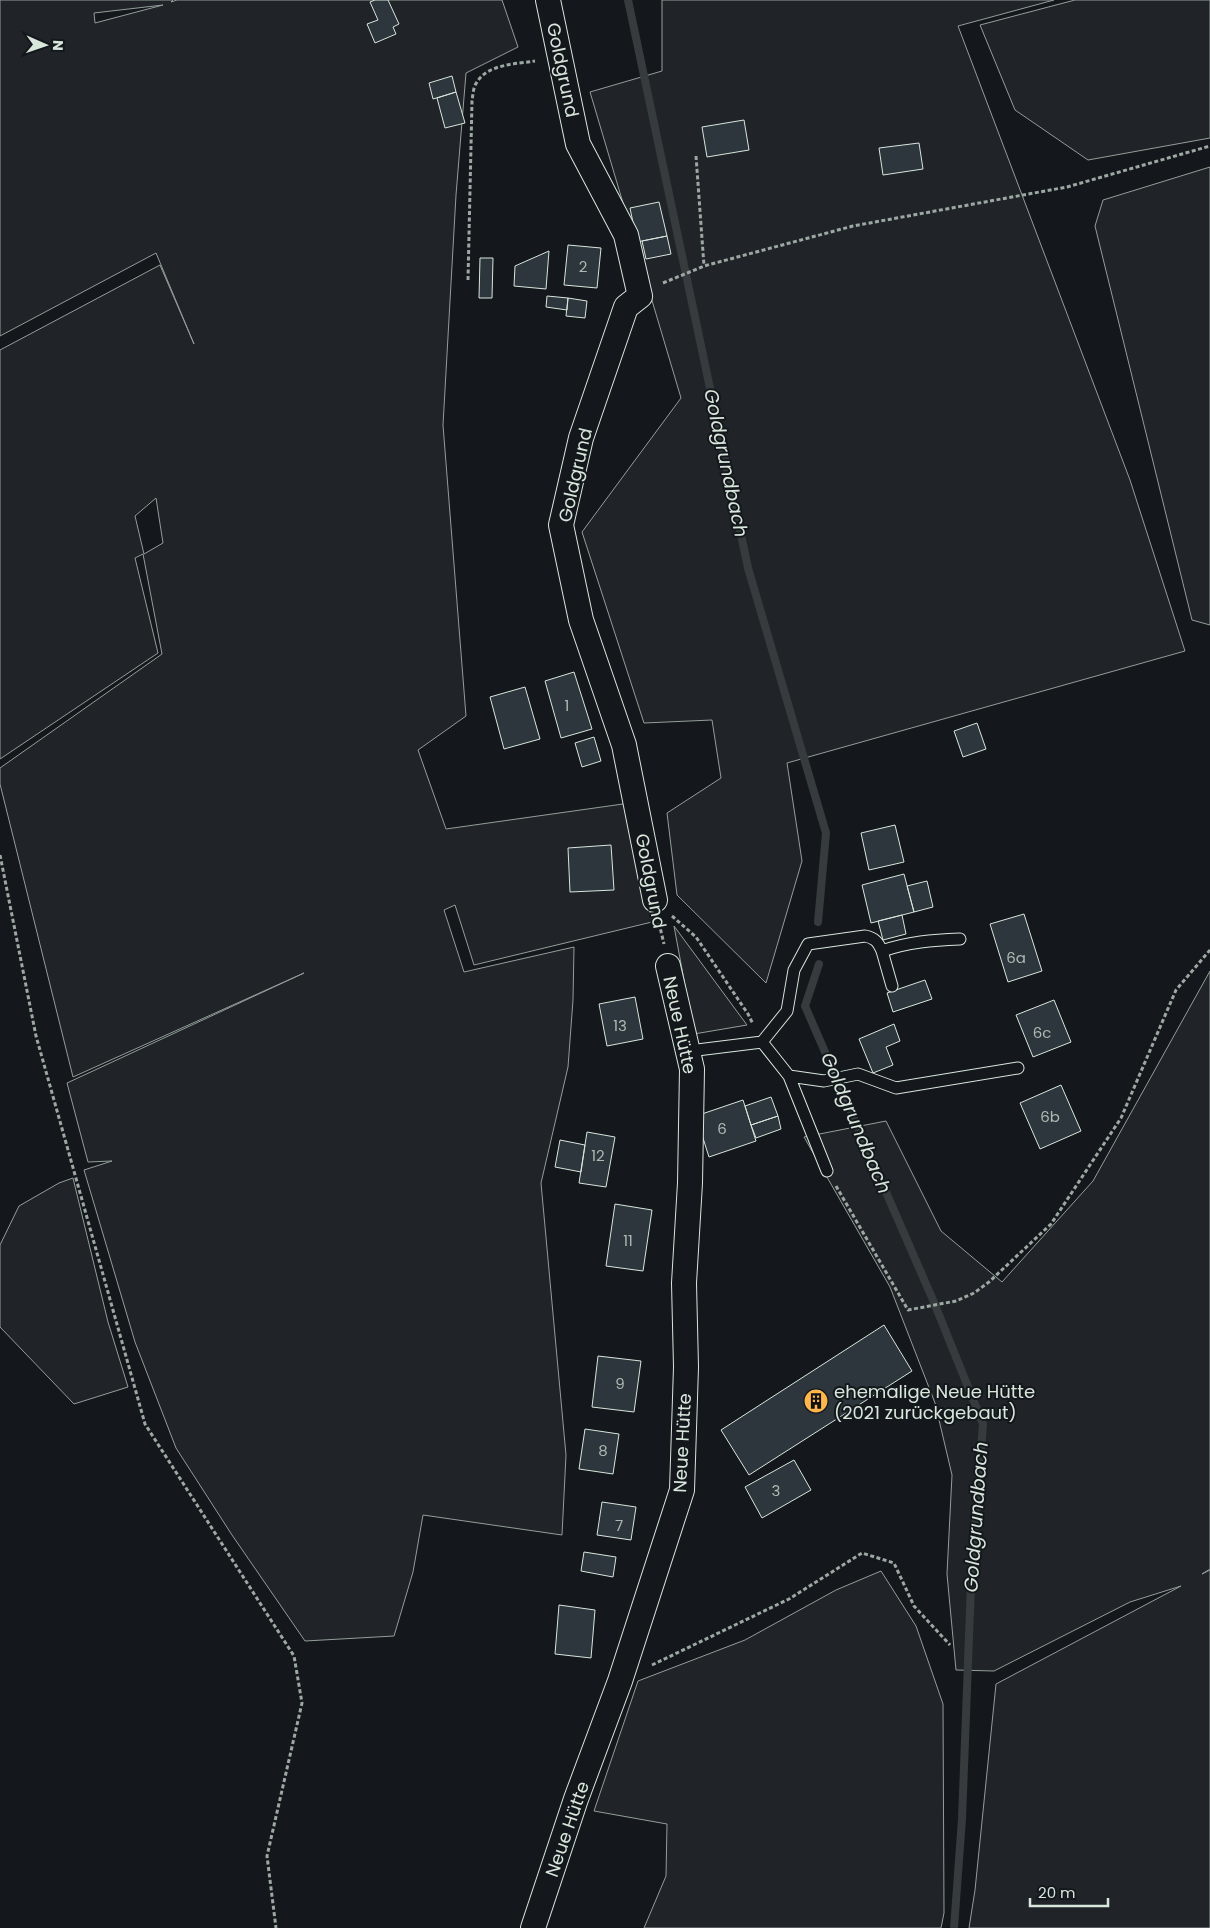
<svg xmlns="http://www.w3.org/2000/svg" width="1210" height="1928" viewBox="0 0 1210 1928" font-family="Poppins,sans-serif">
<rect width="100%" height="100%" fill="#14181c"/>
<path fill="#202428" stroke="#939e99" fill-rule="evenodd" d="M0,0H173L171,2L177,0H502L518,47L466,73L456,195L443,425L466,716L418,750L446,829L630,803L652,922L474,965L455,905L444,910L464,972L574,947L573,1000L568,1067L541,1183L566,1455L562,1535L423,1515L413,1572L394,1636L305,1641L232,1535L176,1448L135,1342L84,1170L112,1161L88,1162L67,1083L304,973L73,1077L0,784V768L162,654L143,554L135,558L158,653L0,759V350L160,265L194,344L156,253L0,336ZM163,5L95,23L94,13ZM156,498L163,543L144,554L135,516Z
M662,0H1054L958,26L1130,480L1185,651L787,763L802,861L766,983L677,895L667,813L721,778L712,720L644,723L582,532L681,398L590,92L662,71Z
M1075,0H1210V138L1088,160L1015,110L980,25Z
M1210,167V625L1192,620L1095,226L1103,200Z
M674,926L747,1025L694,1034Z
M1210,971V1569L1202,1574L1210,1570V1928H969L975,1890L996,1684L1181,1586L1130,1602L994,1671L956,1670L947,1574L952,1475L935,1403L890,1287L804,1137L886,1121L941,1231L1002,1282L1093,1181Z
M73,1178L108,1322L128,1387L74,1404L0,1327V1245L19,1206L59,1183Z
M881,1571L916,1626L943,1704L944,1913L941,1928H644L666,1876L667,1824L594,1811L638,1681L745,1640L836,1590Z"/>
<g fill="none" stroke-linecap="round" stroke-linejoin="round">
<path stroke="#363b3e" stroke-width="8" d="M628,0L748,568L826,833L818,922
M819,964L805,1006L933,1300L983,1424L971,1584L962,1819L954,1928"/>
</g>
<path fill="#2c363c" stroke="#d8e6dc" d="M375,0H388L399,24L393,27L396,34L375,43L367,24L378,20L370,2Z
M452,76L456,92L433,99L429,83Z
M456,92L465,123L445,128L437,98Z
M744,120L749,150L707,157L702,127Z
M919,143L923,169L883,175L879,148Z
M659,202L667,236L637,242L630,208Z
M667,236L671,254L646,259L642,241Z
M568,245L601,248L597,288L564,285Z
M549,251L546,289L514,286L515,266Z
M480,258H493L492,298H479Z
M547,296L568,298L567,310L546,307Z
M568,298L587,301L585,318L566,316Z
M574,672L592,729L561,738L545,681Z
M525,687L540,739L504,749L490,697Z
M977,723L986,749L963,757L954,731Z
M594,737L601,761L582,767L575,743Z
M895,825L904,862L869,870L861,833Z
M611,845L614,890L570,892L568,848Z
M904,874L914,912L871,923L862,885Z
M927,881L933,907L914,912L907,886Z
M1024,914L1042,971L1008,982L990,924Z
M902,915L906,934L883,940L878,921Z
M925,980L932,999L893,1012L887,993Z
M635,997L643,1039L607,1046L599,1004Z
M1054,1000L1071,1042L1033,1057L1016,1015Z
M894,1024L900,1041L886,1047L893,1065L873,1073L859,1039Z
M1061,1085L1081,1131L1040,1149L1020,1103Z
M771,1097L778,1116L751,1125L745,1106Z
M743,1100L756,1141L709,1157L696,1116Z
M778,1116L781,1129L756,1138L751,1125Z
M587,1132L615,1137L606,1187L579,1183Z
M560,1140L585,1145L581,1172L555,1167Z
M615,1204L652,1210L643,1271L606,1266Z
M884,1325L912,1371L749,1475L721,1430Z
M598,1356L641,1361L634,1412L592,1407Z
M585,1429L619,1434L613,1474L579,1469Z
M794,1460L811,1490L762,1518L745,1487Z
M602,1502L636,1507L631,1540L597,1535Z
M584,1552L616,1557L613,1577L581,1571Z
M559,1605L595,1610L591,1658L555,1654Z"/>
<g fill="none" stroke-linecap="round" stroke-linejoin="round">
<defs>
<path id="service" d="M882,951L892,986
M762,1042L787,1011L794,970L808,944L865,936C875,938 878,942 882,951C908,942 933,940 960,939
M762,1042L789,1076L827,1171
M689,1051L762,1042
M789,1076L824,1081L858,1074L896,1088L1018,1068"/>
<path id="minor" d="M548,0L578,144L626,235L640,296L626,307L581,438L561,525L581,620L624,745L655,900
M533,1928L576,1799L620,1681L682,1490L686,1367L684,1283L690,1183L692,1069L668,966"/>
</defs>
<use href="#service" stroke="#d8e6dc" stroke-width="13"/>
<use href="#minor" stroke="#d8e6dc" stroke-width="26"/>
<path stroke="#9da8a2" stroke-width="3" stroke-dasharray="4 2.5" stroke-linecap="butt" d="M696,156L704,266
M468,280L472,101C473,95 473,87 477,82C488,64 516,64 535,61
M663,283L704,266L853,226L1067,187L1210,146
M0,855L36,1036L145,1424L294,1656L302,1703L267,1856L276,1928
M672,916L696,937L748,1014L753,1024
M659,923L664,944
M836,1186L908,1310L956,1301L974,1293L989,1282L1051,1224L1121,1118L1176,990L1210,950
M652,1665L789,1599L862,1553L894,1563L914,1606L950,1645"/>
<use href="#service" stroke="#14181c" stroke-width="11"/>
<use href="#minor" stroke="#14181c" stroke-width="24"/>
</g>
<defs>
<symbol id="building-disc" viewBox="-11 -11 22 22"><circle r="9.5" fill="#ffb74d" stroke="#14181c"/><path d="M-4-6H4V6H1V3H-1V6H-4ZM-2.5-4.3h1.7v1.8h-1.7ZM.8-4.3h1.7v1.8H.8ZM-2.5-1h1.7V.8h-1.7ZM.8-1h1.7V.8H.8Z" fill="#111"/></symbol>
</defs>
<g fill-rule="evenodd">
<use href="#building-disc" x="802" y="1387" width="28" height="28"/>
</g>
<g text-anchor="middle" dominant-baseline="central" stroke-width="4" stroke-linejoin="round" paint-order="stroke">
<g font-size="15" fill="#adbab4">
<text x="583" y="266">2</text>
<text x="567" y="705">1</text>
<text x="1016" y="957">6a</text>
<text x="620" y="1025">13</text>
<text x="1042" y="1032">6c</text>
<text x="1050" y="1116">6b</text>
<text x="722" y="1128">6</text>
<text x="598" y="1155">12</text>
<text x="628" y="1240">11</text>
<text x="620" y="1383">9</text>
<text x="603" y="1450">8</text>
<text x="776" y="1490">3</text>
<text x="619" y="1525">7</text>
</g>
<g font-size="18" fill="#d8e6dc" stroke="#14181c">
<text transform="translate(563 70) rotate(78)">Goldgrund</text>
<text transform="translate(575 475) rotate(-77)">Goldgrund</text>
<text transform="translate(651 881) rotate(79)">Goldgrund</text>
<text transform="translate(680 1025) rotate(78)">Neue Hütte</text>
<text transform="translate(682 1443) rotate(-87)">Neue Hütte</text>
<text transform="translate(567 1829) rotate(-71)">Neue Hütte</text>
</g>
<g font-size="18" fill="#d8e6dc" stroke="#14181c" text-anchor="start">
<text x="834" y="1391">ehemalige Neue Hütte<tspan x="834" dy="21">(2021 zurückgebaut)</tspan></text>
</g>
<g font-size="19" font-style="italic" fill="#d8e6dc" stroke="#14181c">
<text transform="translate(726 463) rotate(78)">Goldgrundbach</text>
<text transform="translate(856 1123) rotate(67)">Goldgrundbach</text>
<text transform="translate(976 1517) rotate(-86)">Goldgrundbach</text>
</g>
</g>
<g transform="translate(45 45) rotate(92)" stroke="#14181c" stroke-width="4" paint-order="stroke">
<path d="M0-4L9 19L0 12L-9 19Z" fill="#d8e6dc"/>
<text y="-8" font-size="14" font-weight="bold" text-anchor="middle" fill="#d8e6dc">N</text>
</g>
<path d="M1030 1898v8h78v-8" fill="none" stroke="#d8e6dc" stroke-width="2.5"/>
<text x="1038" y="1898" font-size="15" fill="#d8e6dc" stroke="#14181c" stroke-width="4" paint-order="stroke">20 m</text>
</svg>
